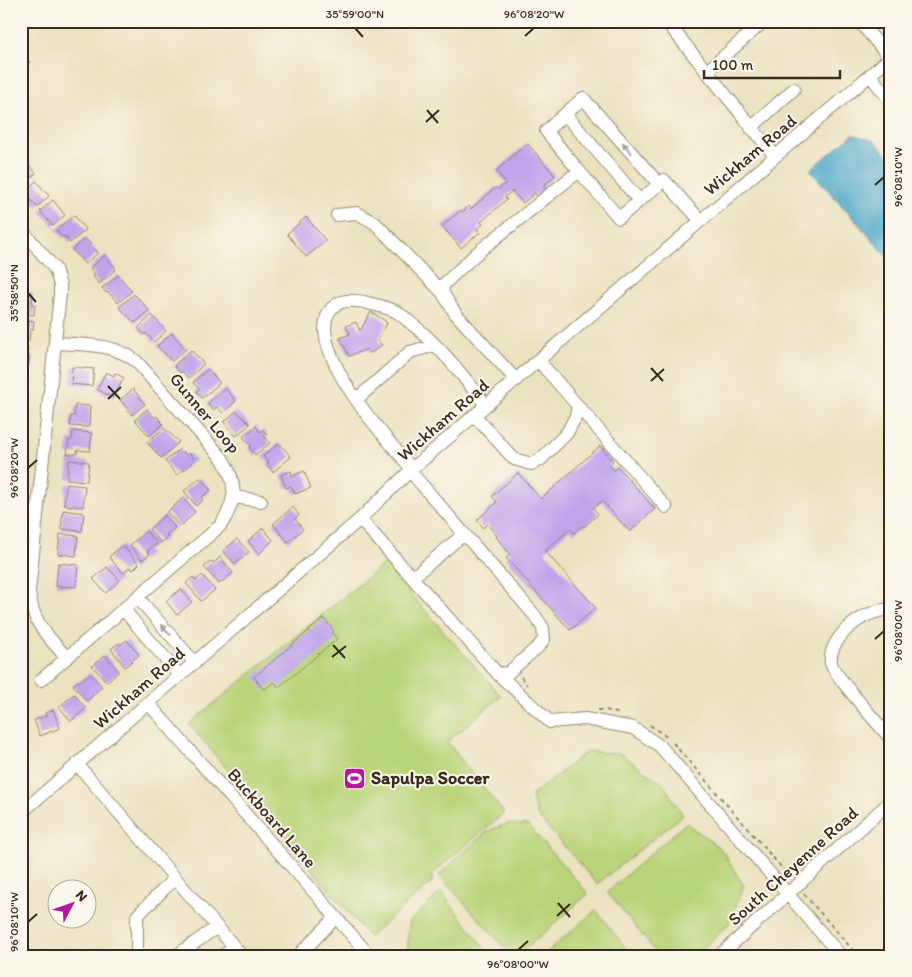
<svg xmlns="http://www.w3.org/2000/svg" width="912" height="977" viewBox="0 0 912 977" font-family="Itim,sans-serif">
<rect width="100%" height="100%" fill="#fbf7ec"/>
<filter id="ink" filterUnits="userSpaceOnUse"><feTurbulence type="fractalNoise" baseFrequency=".02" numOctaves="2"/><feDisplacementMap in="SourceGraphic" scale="10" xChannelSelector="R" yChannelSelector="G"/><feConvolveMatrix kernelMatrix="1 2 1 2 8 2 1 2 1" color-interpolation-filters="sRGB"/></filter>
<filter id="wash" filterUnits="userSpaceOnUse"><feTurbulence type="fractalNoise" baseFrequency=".0096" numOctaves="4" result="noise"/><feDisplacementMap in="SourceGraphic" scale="20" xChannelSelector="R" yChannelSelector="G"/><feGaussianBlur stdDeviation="1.12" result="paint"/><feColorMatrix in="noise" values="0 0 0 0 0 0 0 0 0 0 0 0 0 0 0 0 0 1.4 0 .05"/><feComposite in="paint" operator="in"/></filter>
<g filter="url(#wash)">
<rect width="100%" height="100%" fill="#ebe2c0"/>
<path fill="#bad479" stroke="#7a7f4c" d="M384,564L501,696L447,742L504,813L432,874V882L369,937L189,724Z
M587,751L621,754L663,784L683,815L597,884L537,815L531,796Z
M686,823L721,849L744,886L728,925L696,956H659L607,892Z
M508,824L528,825L588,894L518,956H512L439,875L487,831Z
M441,892L491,956H407L409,922Z
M596,910L632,956H543Z"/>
<path fill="#49a5c7" stroke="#426872" d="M853,134L875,141L891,159V261L810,170Z"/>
<g id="blocks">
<path fill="#c0a4eb" d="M24,56L30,62L21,70V59Z
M527,143L555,176L543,186L549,192L540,199L535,193L523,203L512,191L505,197L507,199L481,222L483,224L477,229L480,232L461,248L442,226L461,210L463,212L469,206L471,209L496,187L498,189L506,183L496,171Z
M24,159L36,173L21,186V162Z
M36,181L49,196L37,207L24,192Z
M53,200L65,215L53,226L40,211Z
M74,215L86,230L70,243L65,236L63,238L56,230Z
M306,217L326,241L306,257L287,234Z
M85,238L98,253L85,264L72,250Z
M105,255L116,269L99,284L93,276L95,275L90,268Z
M118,275L132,291L118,303L108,292L106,293L102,288Z
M21,292L33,293L32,305H35L34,315L21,314Z
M134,294L149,310L135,323L119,307Z
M371,312L384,320L387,323L378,340L382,345L371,353L367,349L349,356L340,338L350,334L346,326L356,322L360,331Z
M152,315L166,331L154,342L146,333L144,335L138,328Z
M21,319L34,321L33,330H30L29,341H21Z
M172,333L186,349L172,361L157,346Z
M21,346L28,347L27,355L30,356L29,365H21Z
M191,350L204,364L189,378L182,371L180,373L174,366Z
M72,367L94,369L92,386L71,384Z
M208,369L220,383L202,398L196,391L199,389L193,382Z
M21,372H24L23,380L28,381L27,390L21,389Z
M106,372L114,376L115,373L124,378L113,398L97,389Z
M225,388L236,401L223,413L217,407L213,410L207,404Z
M133,389L145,404L132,415L120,400Z
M21,397L26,398L24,414H21Z
M75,405L90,406L89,427L70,426L71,416H74Z
M147,409L155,418L157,416L163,424L149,436L135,420Z
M236,411L250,424L236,436L224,422Z
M256,426L260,432L263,430L267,434L264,436L270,443L255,455L249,448L251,446L243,437Z
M164,428L179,442L161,458L147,442Z
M73,431L92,433L90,451L77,450V454H67L69,440H72Z
M279,443L291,457L273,472L267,464L269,463L263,456Z
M600,446L613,461L609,465L614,470L618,467L655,509L630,532L602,501L593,508L598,514L584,527L582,526L574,533L570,529L545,551L596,608L570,630L506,558L510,554L496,537L497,536L487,524L483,528L477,520L497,502L492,496L518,473L541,499Z
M180,449L186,455L189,453L195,460L177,475L165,461Z
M69,460L89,462L87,481L67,479Z
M291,471L292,476L304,471L311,488L295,494L291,486L286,488L281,475Z
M200,478L211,490L201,498L203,500L196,506L184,491Z
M66,484L85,486L83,507L64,505Z
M183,498L195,512L180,527L167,512Z
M293,507L299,515L295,519L303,529L288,542L273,524Z
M63,510L84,513L82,531L61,529Z
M165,515L175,528L166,535L168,537L161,543L149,529Z
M263,528L273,540L259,554L248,541Z
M146,531L157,544L147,551L150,554L142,560L130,545Z
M60,534L78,536L76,556L58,554Z
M237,539L249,552L235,564L223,551Z
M122,545L139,564L133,570L130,567L123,573L109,557Z
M220,557L233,573L219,584L204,567L212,561L214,563Z
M58,563L78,565L76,587L56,586Z
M107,567L120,580L106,593L93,579Z
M202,575L215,590L201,601L186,583L193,577L196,581Z
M181,589L192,602L177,615L166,601Z
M324,618L334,631L332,633L337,639L279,687L274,682L264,690L254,677Z
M127,640L139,655L125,667L111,649L118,643L120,645Z
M105,655L119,671L107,682L92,666Z
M90,673L102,686L87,701L73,685L78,681L79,682Z
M74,694L86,708L71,721L59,707Z
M53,710L60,728L40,736L34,720L46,716L45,713Z"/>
</g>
</g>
<g filter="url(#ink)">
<use href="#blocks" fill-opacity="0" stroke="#93866f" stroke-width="1"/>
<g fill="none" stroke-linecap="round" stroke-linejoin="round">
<defs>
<path id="minor" d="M666,21L775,156
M859,21L890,58
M706,72L764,21
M870,75L891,102
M565,114L639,200
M751,128L794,89
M579,171L546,131L583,98L659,184
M337,215L357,213L375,223L442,292
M21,229L55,269L60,285V294L29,592C33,624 46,634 66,657
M516,380L455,313L442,292L444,284L477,253L579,171L619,218L664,180L700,220
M357,399L410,352L435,345
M578,406L666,507
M474,415L514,459L531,464L540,460L567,433L576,416L578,406L538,360
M412,469C385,437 345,393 331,354C325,340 321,320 332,308C340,299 354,300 364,302C375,305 387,307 397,312C402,315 407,320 412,324C441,347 463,376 486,405
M234,497L261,501
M360,519L498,674L508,673L540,645L544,639L543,628L536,617L410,471
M413,577L464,534
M138,598L195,663
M891,609C876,610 861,617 849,627C840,635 829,649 831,663C833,674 881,727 891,739
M124,610L180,676
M498,674L550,722L585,719L633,728L660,746L841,956
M41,680L220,526C237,501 238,484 222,458L136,361C113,343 84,345 56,343
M148,703L370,956
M77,764L242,956
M21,813L360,519L412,469L891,57
M137,956V916L175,878
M176,956L217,927
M222,956L234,947
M298,956L336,917
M719,956L891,801"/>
</defs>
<use href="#minor" stroke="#93866f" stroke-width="14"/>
<path stroke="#93866f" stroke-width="2" stroke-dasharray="4 4" stroke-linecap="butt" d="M521,677L527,685
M598,710H606L620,714
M650,725L668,738
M673,743L790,877
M804,894L858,956"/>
<use href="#minor" stroke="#fff" stroke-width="12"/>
</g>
<defs><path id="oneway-solid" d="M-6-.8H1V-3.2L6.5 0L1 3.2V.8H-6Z" transform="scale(1.25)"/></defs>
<g fill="#a79f9a">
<use href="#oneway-solid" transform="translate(627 148) rotate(-131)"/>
<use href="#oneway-solid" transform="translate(166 630) rotate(-131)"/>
</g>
</g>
<path fill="none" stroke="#3b2a1e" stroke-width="2" d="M355,28L363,37M525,36L534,28M427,110L438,123M426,122L439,110M875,185L884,177M28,293L36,302M651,368L663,381M651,381L664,369M108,386L120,399M108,399L121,387M28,468L37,460M875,639L884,631M333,645L345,658M332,657L346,646M558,903L570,917M557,916L570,904M28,922L37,914M518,950L528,941"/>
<defs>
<symbol id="stadium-square" viewBox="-11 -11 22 22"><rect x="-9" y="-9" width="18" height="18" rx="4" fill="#b5179e" stroke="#fbf7ec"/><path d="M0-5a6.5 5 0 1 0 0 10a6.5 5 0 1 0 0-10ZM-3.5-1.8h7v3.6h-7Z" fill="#fff"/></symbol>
</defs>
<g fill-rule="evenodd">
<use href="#stadium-square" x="342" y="766" width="25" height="25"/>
</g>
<g text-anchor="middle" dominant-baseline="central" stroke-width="4" stroke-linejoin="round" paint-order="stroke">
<g font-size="18" fill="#3b2a1e" stroke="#fbf7ec">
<text transform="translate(750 155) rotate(-40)">Wickham Road</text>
<text transform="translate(205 413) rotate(50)">Gunner Loop</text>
<text transform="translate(443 420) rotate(-41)">Wickham Road</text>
<text transform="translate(139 688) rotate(-41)">Wickham Road</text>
<text transform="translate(272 818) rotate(49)">Buckboard Lane</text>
<text transform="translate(793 866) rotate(-42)">South Cheyenne Road</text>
</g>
<g font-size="18" font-weight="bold" fill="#3b2a1e" stroke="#fbf7ec" text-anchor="start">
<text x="371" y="778">Sapulpa Soccer</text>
</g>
</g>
<rect width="912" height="977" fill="none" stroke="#fbf7ec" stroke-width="55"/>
<g transform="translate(72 904) rotate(49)"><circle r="24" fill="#fbf7ec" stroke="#aea59a"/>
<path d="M0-4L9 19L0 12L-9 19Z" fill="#b5179e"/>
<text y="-8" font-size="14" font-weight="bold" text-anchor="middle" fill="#3b2a1e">N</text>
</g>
<path d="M704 70v8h136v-8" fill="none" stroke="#3b2a1e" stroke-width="2.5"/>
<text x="712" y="70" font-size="15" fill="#3b2a1e" stroke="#fbf7ec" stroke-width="4" paint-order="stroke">100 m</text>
<rect x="28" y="28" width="856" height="922" fill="none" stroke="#3b2a1e" stroke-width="2"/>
<g font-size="12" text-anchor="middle" fill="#3b2a1e">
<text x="355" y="18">35°59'00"N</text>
<text x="534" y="18">96°08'20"W</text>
<text transform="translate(898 177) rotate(-90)" y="4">96°08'10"W</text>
<text transform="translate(14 293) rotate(-90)" y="4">35°58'50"N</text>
<text transform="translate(14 468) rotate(-90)" y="4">96°08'20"W</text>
<text transform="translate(898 631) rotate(-90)" y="4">96°08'00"W</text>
<text transform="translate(14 922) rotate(-90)" y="4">96°08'10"W</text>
<text x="518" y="968">96°08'00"W</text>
</g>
</svg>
